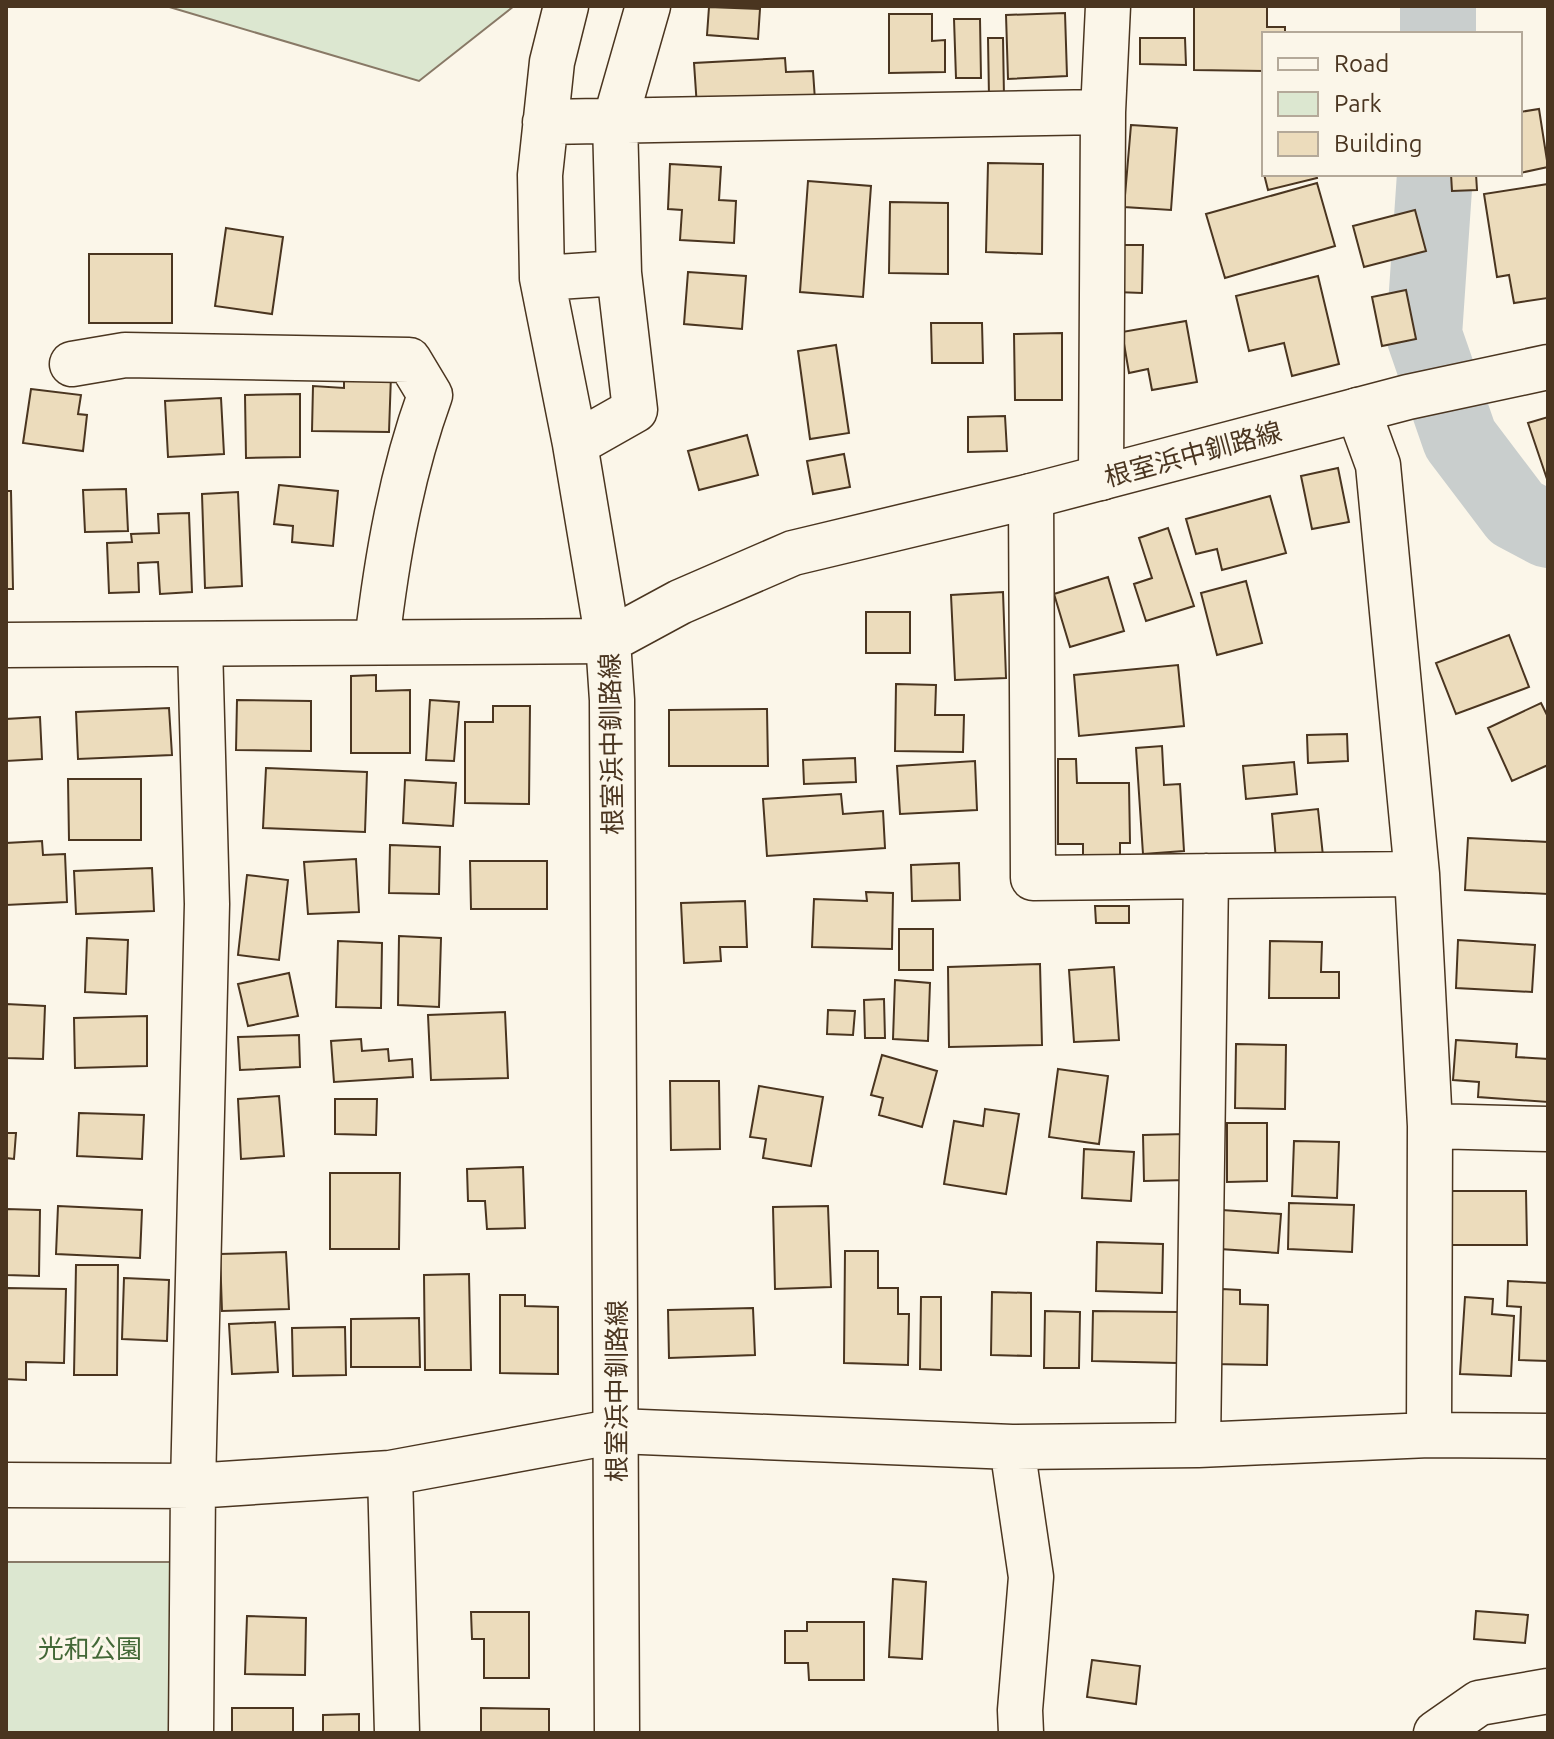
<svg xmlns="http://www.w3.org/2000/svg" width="1554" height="1739" viewBox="0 0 1554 1739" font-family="Ubuntu,'Noto Sans JP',sans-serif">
<rect width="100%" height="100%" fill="#fbf6e9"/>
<path fill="#dce7d0" stroke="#887966" stroke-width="2" d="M166,6H514L419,81Z
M6,1562H175V1733H6Z"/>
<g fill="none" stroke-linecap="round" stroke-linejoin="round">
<path stroke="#c9cecd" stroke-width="76" d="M1438,34V6
M1435,174L1424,335L1460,439L1516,513L1548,530"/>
</g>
<path fill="#ecdcbc" stroke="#4a3520" stroke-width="2" d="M1194,6H1267V27H1285V34H1264V71L1194,70Z
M709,7L760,9L758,39L707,35Z
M1065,13L1067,76L1008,79L1006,15Z
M889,14H932V41L945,40V72L889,73Z
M954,19H980L981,78H956Z
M988,38H1003L1004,97H989Z
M1140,38H1185L1186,65L1140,64Z
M785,58L786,72L813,71L815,100L697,107L694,63Z
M1539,109L1548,167L1520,173V112Z
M1131,125L1177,128L1171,210L1124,207Z
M988,163L1043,164L1042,254L986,252Z
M670,164L721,167L719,200L736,201L734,243L680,240L682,210L668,209Z
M1264,174H1316L1317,178L1268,190Z
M1451,174H1476L1477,190L1452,191Z
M808,181L871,186L863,297L800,292Z
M1317,183L1335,246L1225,278L1206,214Z
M1548,184V298L1514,303L1509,275L1497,277L1484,194Z
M890,202L948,203V274L889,273Z
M1415,210L1426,251L1364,267L1353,226Z
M226,228L283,237L272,314L215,306Z
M1118,245H1143L1142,293L1116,292Z
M89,254H172V323H89Z
M688,272L746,276L742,329L684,324Z
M1318,276L1339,364L1292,376L1284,343L1249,351L1236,296Z
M1406,290L1416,339L1382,346L1372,297Z
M1186,321L1197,382L1152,390L1148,369L1129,373L1122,332Z
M931,323H982L983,363H932Z
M1062,333V400H1015L1014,334Z
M836,345L849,433L810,439L798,351Z
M344,374L391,375L389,432L312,431L313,386L344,388Z
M31,389L81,395L78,414L87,415L83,451L23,443Z
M300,394V457L246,458L245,395Z
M221,398L224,454L168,457L165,401Z
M1005,416L1007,451L968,452V417Z
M1548,417V482L1528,423Z
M747,435L758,475L699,490L688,451Z
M844,454L850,487L813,494L807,461Z
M1338,468L1349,522L1312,529L1301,476Z
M279,485L338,491L333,546L292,542L293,526L274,524Z
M126,489L128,531L85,532L83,490Z
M6,491H11L13,589H6Z
M238,492L242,586L205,588L202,494Z
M1270,496L1286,553L1222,570L1217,549L1196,554L1186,519Z
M189,513L192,592L160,594L158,562L138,563L139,592L109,593L107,543L132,542L131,534L159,533L158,514Z
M1168,528L1194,606L1146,621L1134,584L1152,578L1139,538Z
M1108,577L1124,631L1070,647L1054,594Z
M1246,581L1262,643L1217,655L1201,593Z
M1003,592L1006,678L955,680L951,595Z
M866,612H910V653H866Z
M1509,635L1529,687L1456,714L1436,663Z
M1178,665L1184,726L1079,736L1074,675Z
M376,675V691L410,690V753H351V676Z
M896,684L936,685L935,715H964L963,752L895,751Z
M237,700L311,701V751L236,750Z
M430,700L459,702L454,761L426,760Z
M1541,703L1548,717V765L1512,781L1488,728Z
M493,706H530L529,804L465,803V722H493Z
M169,708L172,755L78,759L76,712Z
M767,709L768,766H669V710Z
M40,717L42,759L6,761V719Z
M1347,734L1348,761L1308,763L1307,735Z
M1162,746L1164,785L1180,784L1184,851L1143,854L1136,748Z
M855,758L856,782L804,784L803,760Z
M1058,759H1076L1077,783H1129L1130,843H1120V857L1083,858V844H1058Z
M975,761L977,810L900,814L897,766Z
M1294,762L1297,794L1246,799L1243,766Z
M266,768L367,772L365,832L263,828Z
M68,779H141V840H69Z
M405,780L456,783L453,826L403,823Z
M841,794L843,814L883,811L885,848L767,856L763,799Z
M1318,809L1323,856L1276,860L1272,814Z
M1468,838L1548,842V894L1465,890Z
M42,841L43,855L65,854L67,902L6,905V843Z
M390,845L440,847L439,894L389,893Z
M356,859L359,912L308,914L304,862Z
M470,861H547V909H471Z
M959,863L960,900L912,901L911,865Z
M152,868L154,911L76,914L74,871Z
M247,875L288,880L279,960L238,955Z
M866,892L893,893L892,949L812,947L814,899L867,901Z
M745,901L747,947H720L721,961L684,963L681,903Z
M1095,906H1129V923H1096Z
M899,929H933V970H899Z
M399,936L441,938L439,1007L398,1005Z
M87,938L128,940L126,994L85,992Z
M1458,940L1535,945L1532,992L1456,988Z
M338,941L382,943L381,1008L336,1007Z
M1270,941L1322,942L1321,972H1339V998H1269Z
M1040,964L1042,1045L949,1047L948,967Z
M1114,967L1119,1040L1074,1042L1069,970Z
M289,973L298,1016L248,1026L238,984Z
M895,980L930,983L928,1041L893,1039Z
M884,999L885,1038H865L864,1000Z
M6,1004L45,1006L43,1059L6,1058Z
M828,1010L855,1011L853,1035L827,1034Z
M505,1012L508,1078L431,1080L428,1015Z
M147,1016V1066L75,1068L74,1018Z
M299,1035L300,1067L240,1070L238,1037Z
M361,1039L362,1051L388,1049L389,1061L412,1059L413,1077L334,1082L331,1041Z
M1456,1040L1517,1044L1516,1057L1548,1059V1102L1478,1097L1479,1082L1453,1080Z
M1236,1044L1286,1045L1285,1109L1235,1108Z
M882,1055L937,1071L922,1127L879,1115L883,1098L871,1095Z
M1058,1069L1108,1076L1099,1144L1049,1137Z
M670,1081H719L720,1149L671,1150Z
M759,1086L823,1097L811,1166L763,1158L766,1139L750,1137Z
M279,1096L284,1156L241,1159L238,1099Z
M335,1099H377L376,1135L335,1134Z
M985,1109L1019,1114L1006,1194L944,1184L954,1121L983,1126Z
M79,1113L144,1115L142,1159L77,1156Z
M1227,1123H1267V1181L1227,1182Z
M6,1133H16L14,1159L6,1158Z
M1187,1134L1188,1180L1144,1181L1143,1135Z
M1294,1141L1339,1142L1337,1198L1292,1196Z
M1084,1149L1134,1152L1131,1201L1082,1198Z
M523,1167L525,1228L487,1229L485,1201H468L467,1169Z
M330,1173H400L399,1249H330Z
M1450,1191H1526L1527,1245H1451Z
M1289,1203L1354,1205L1352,1252L1288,1249Z
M58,1206L142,1210L140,1258L56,1254Z
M828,1206L831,1287L775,1289L773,1207Z
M6,1209L40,1210L39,1276L6,1275Z
M1222,1210L1281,1214L1278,1253L1220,1249Z
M1097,1242L1163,1244L1162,1293L1096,1291Z
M845,1251H878V1288H898V1314H909L908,1365L844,1363Z
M286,1252L289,1309L222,1311L220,1254Z
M76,1265H118L117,1375H74Z
M469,1274L471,1370H425L424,1275Z
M124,1278L169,1280L167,1341L122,1339Z
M1508,1281L1548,1283V1361L1519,1360L1521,1307L1507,1306Z
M6,1288L66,1289L64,1363L26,1362V1380L6,1379Z
M1222,1289L1240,1290V1304L1268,1305L1267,1365L1212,1364Z
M992,1292L1031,1293V1356L991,1355Z
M500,1295H525V1306L558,1307V1374L500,1373Z
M921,1297H941V1370L920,1369Z
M1465,1297L1493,1299L1492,1314L1514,1316L1511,1376L1460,1374Z
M753,1308L755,1355L669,1358L668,1310Z
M1045,1311L1080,1312L1079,1368H1044Z
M1093,1311L1178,1312L1177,1363L1092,1361Z
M419,1318L420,1367H351V1319Z
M275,1322L278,1372L232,1374L229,1324Z
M345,1327L346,1375L293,1376L292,1328Z
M893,1579L926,1582L922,1659L889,1657Z
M1476,1611L1528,1615L1525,1643L1474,1639Z
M471,1612H529V1678H484V1639H472Z
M247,1616L306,1618L305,1675L245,1674Z
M807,1622H864V1680H809L808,1663H785V1631H807Z
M1092,1660L1140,1666L1136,1704L1087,1697Z
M232,1708H293V1733H232Z
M481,1708L549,1709V1733H481Z
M359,1714V1733H323V1715Z"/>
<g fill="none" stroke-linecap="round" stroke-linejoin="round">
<defs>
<path id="minor" d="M545,122L1103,112
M542,278L619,273
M72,364L125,355L409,360L430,395C401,475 387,557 377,642
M1358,410L1378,465L1417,874L1430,1126L1429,1435
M575,444L635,410L619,273L615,121L648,6
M1101,478L1103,112L1108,6
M1031,496L1033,878L1417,874
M6,645L608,641L575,444L542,278L540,175L552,62L566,6
M1430,1126L1548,1129
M1198,1445L1206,876
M1012,1447L1031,1577L1020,1710L1021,1733
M390,1473L397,1733
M6,1485L193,1486L390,1473L617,1431L1012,1447L1198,1445L1429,1435L1548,1436
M191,1733L193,1486L207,904L200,645
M1436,1733L1479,1703L1548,1691"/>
<path id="major" d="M617,1733L612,700L608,641L680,602L793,553L1031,496L1408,397L1548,367"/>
</defs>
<use href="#minor" stroke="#4a3520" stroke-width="47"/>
<use href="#major" stroke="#4a3520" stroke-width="47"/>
<use href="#minor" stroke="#fbf6e9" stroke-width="44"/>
<use href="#major" stroke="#fbf6e9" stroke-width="44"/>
</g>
<g text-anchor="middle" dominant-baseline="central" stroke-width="6" stroke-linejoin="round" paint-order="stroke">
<g font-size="26" fill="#4a3520" stroke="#fbf6e9">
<text transform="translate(1193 454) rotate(-15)">根室浜中釧路線</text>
<text transform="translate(611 744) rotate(-91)">根室浜中釧路線</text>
<text transform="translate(616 1391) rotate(-90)">根室浜中釧路線</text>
</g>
<g font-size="26" fill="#436837" stroke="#fbf6e9">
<text x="90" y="1648">光和公園</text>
</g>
</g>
<rect width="1554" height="1739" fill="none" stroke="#4a3520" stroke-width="16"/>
<rect x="1262" y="32" width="260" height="144" fill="#fbf6e9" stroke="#b4a999" stroke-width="2"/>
<rect x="1278" y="58" width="40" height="12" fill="#fbf6e9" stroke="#b4a999" stroke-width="2"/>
<text x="1334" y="72" font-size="24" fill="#4a3520">Road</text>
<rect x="1278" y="92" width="40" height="24" fill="#dce7d0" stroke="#b4a999" stroke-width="2"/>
<text x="1334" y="112" font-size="24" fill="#4a3520">Park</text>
<rect x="1278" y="132" width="40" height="24" fill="#ecdcbc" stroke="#b4a999" stroke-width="2"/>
<text x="1334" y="152" font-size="24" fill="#4a3520">Building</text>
</svg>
